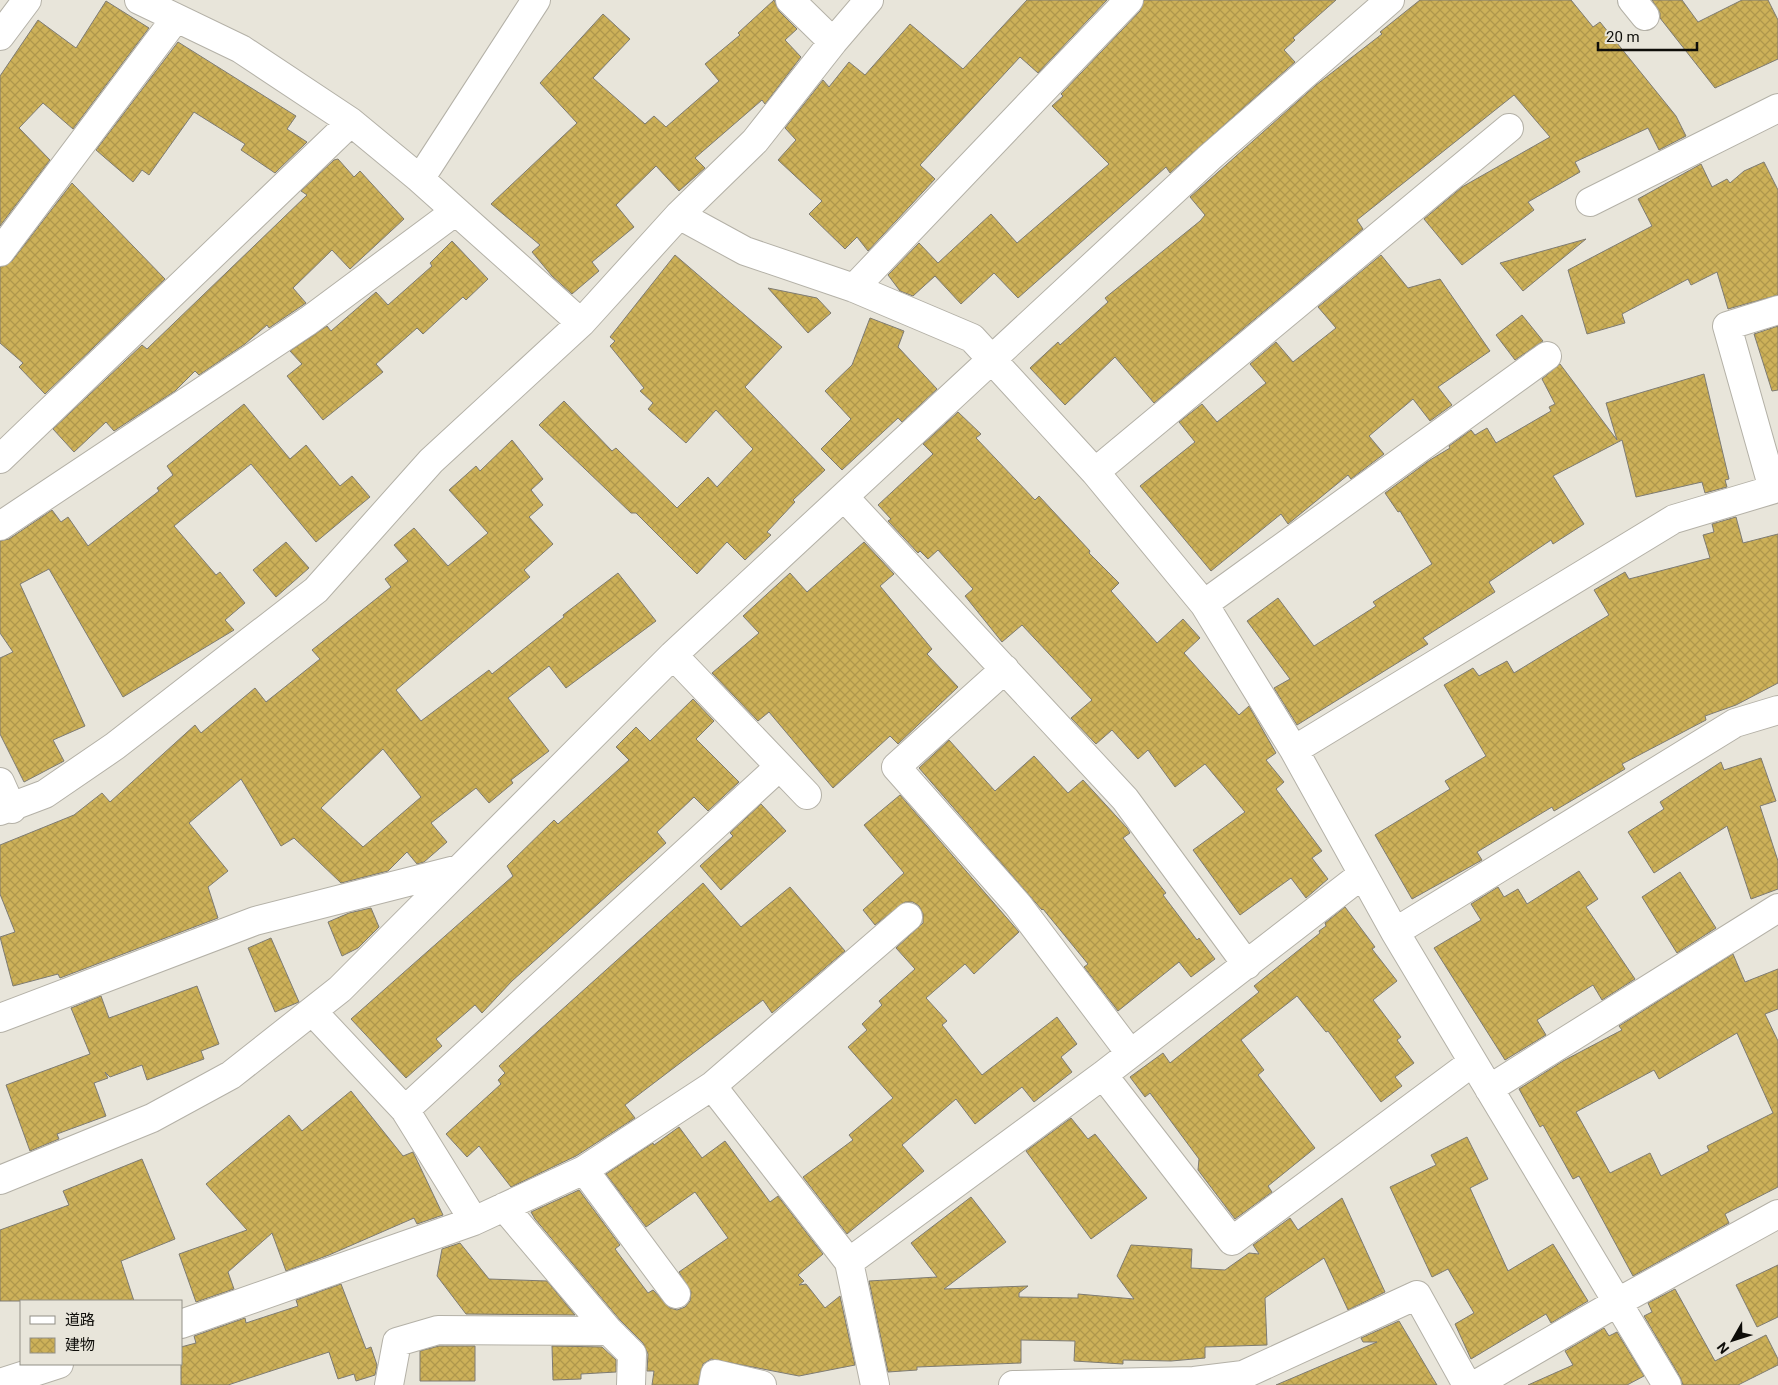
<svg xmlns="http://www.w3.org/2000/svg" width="1778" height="1385" viewBox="0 0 1778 1385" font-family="Roboto,'Noto Sans JP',sans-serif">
<defs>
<pattern id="building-cross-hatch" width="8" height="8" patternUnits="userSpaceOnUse" patternTransform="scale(1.25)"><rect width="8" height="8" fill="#cdb159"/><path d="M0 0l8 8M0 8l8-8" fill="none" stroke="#af974c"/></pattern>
</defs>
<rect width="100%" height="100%" fill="#e8e5da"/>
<path fill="url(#building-cross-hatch)" stroke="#7e7b72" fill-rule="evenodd" d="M774,0L779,11L797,29L785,40L801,57L765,104L762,100L695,158L705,168L679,191L656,166L616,205L634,227L592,262L599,271L572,294L552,276L532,252L540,245L491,204L577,123L540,83L603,14L630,39L593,78L645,124L654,116L666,127L719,81L705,64L740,35L738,33Z
M1027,0H1107L1038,73L1020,57L920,165L935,179L910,206L868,251L857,237L845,249L809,214L822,201L778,160L796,140L785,128L823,80L829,87L849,62L865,75L910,24L963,69Z
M1144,0H1336L1293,38L1295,40L1284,50L1295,62L1170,173L1166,167L1018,298L994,273L961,304L935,276L913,296L900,291L888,275L919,243L938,263L991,214L1017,243L1109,164L1052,106L1063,96L1061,94L1140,11Z
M1420,0H1571L1593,27L1600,22L1676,116L1686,136L1659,150L1648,128L1575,162L1580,172L1528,202L1534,210L1462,265L1424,219L1462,187L1550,137L1514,95L1357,220L1363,229L1154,403L1115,357L1065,405L1030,368L1058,342L1060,345L1108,302L1105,298L1200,221L1205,215L1190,197L1316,85L1382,34L1380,32Z
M1652,0H1682L1698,22L1742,0H1768L1778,20V59L1715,88L1660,18V13Z
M106,1L149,28L73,129L43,103L19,128L50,160L0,226V76L38,20L76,48Z
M178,42L296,116L287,129L307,142L275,173L241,150L245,144L194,112L149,175L142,170L133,182L96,150Z
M338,159L354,177L360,171L404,219L350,269L332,250L293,288L306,303L269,328L267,325L245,344L199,375L195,371L175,391L114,431L106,422L74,452L53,429L142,345L147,349L307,195L301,191L334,160Z
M1764,162L1778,190V295L1728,309L1717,272L1691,285L1688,279L1622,314L1625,323L1587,334L1568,270L1652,226L1638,199L1701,164L1712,187L1727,179L1730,183L1744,171Z
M72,183L165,279L45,394L19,367L23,363L0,343V267L12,261Z
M1586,239L1523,291L1500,263Z
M452,241L488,279L466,300L463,297L423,334L417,328L376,364L383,372L323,420L287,376L302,364L290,351L327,326L331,331L376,292L388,305L432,266L430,263Z
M675,255L782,347L745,387L825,470L793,500L795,502L767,532L771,535L745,560L727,542L697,574L636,513H631L539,425L564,401L612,451L616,448L677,508L708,477L717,487L753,449L716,410L686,443L648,409L653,403L640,391L644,388L610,346L615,341L610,337Z
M1381,255L1408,288L1440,279L1490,351L1438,387L1452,405L1430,421L1413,399L1369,436L1384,454L1351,479L1348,475L1288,524L1281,514L1211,571L1140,486L1195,442L1179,422L1202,404L1217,422L1266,383L1250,364L1276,342L1293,362L1336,328L1318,307Z
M768,288L817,298L831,313L808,333Z
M1522,315L1543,341L1515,360L1496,335Z
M870,318L904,331L898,347L937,389L902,422L898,418L842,470L821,449L851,419L825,391L852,365Z
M1778,326V390L1772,391L1754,334Z
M1560,364L1617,440L1606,403L1704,374L1729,479L1725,480L1727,487L1705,493L1702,482L1636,497L1622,440L1553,476L1584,524L1553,544L1551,540L1489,582L1495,592L1423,638L1428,644L1297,725L1274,688L1290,679L1247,621L1278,598L1314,646L1376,606L1373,602L1432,564L1400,511L1398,512L1385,493L1430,460L1450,448L1449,446L1471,430L1475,435L1487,428L1496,443L1551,411L1549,407L1555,404L1542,379Z
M244,404L290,459L306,445L340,486L352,476L370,497L316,542L251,464L174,526L216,575L220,572L245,603L225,620L234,630L123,697L49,569L20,584L85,726L53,740L64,761L24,782L0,734V658L13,652L0,633V541L9,539L52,510L61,522L68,517L88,546L159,491L157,488L173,475L167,466Z
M958,412L981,434L976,438L1035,500L1039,496L1090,551L1089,553L1119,583L1111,591L1157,643L1183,619L1200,638L1184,653L1239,715L1249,706L1276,753L1266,760L1284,782L1276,789L1322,851L1312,858L1328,879L1306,898L1291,878L1240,915L1193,850L1245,812L1205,764L1175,787L1148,750L1138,759L1112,730L1096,744L1071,718L1092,700L1022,625L1002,642L965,596L973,589L938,550L928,559L920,551L918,553L888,521L891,519L878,505L933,454L923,444Z
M512,440L543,479L531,490L543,505L529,517L553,544L524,570L530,577L396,690L421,721L489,670L492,674L564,617L563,615L618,573L656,621L566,688L549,666L508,698L549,751L511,780L513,783L489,803L476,788L431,823L447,842L424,862L417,864L407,852L388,871L341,883L294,838L281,846L241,779L189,823L228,871L208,887L218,918L60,978L58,974L13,986L0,937L15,932L0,894V845L74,815L102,793L110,802L195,725L201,733L255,688L266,702L320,659L312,650L391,587L385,579L408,561L394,545L414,528L448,566L488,533L449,490L476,466L480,471ZM383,749L421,797L363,847L321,808Z
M1736,517L1743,543L1778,534V683L1736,705L1705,716L1706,720L1622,764L1625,769L1554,811L1552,807L1477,852L1482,860L1412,899L1375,835L1450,789L1445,781L1486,756L1444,685L1473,668L1479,676L1507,661L1514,673L1609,615L1594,590L1625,572L1629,579L1710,558L1703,535L1714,532L1712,524Z
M286,542L309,568L276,597L253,570Z
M864,542L894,574L880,586L932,649L927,654L958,687L898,744L890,736L833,788L769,712L758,721L712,673L759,633L743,616L790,573L807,592Z
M693,699L714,721L696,739L739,782L708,811L694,797L657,832L666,843L512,981L482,1013L475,1005L436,1039L442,1046L406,1078L351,1019L513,876L507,866L554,820L558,824L629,760L616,747L636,727L650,741Z
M949,740L995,791L1034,756L1068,793L1083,780L1127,828L1130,833L1123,838L1166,893L1163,895L1197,940L1199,938L1215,959L1191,977L1179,962L1118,1011L1084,967L1088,964L1043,909L1042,910L919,768Z
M1761,758L1776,801L1760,806L1778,861V889L1751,899L1727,826L1654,873L1628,832L1664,809L1660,802L1721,762L1724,770Z
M900,795L1019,932L974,974L965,964L926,998L947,1021L942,1025L982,1075L1057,1017L1077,1044L1061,1057L1072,1072L1034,1102L1022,1087L975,1124L956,1099L902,1145L924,1171L847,1234L803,1177L853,1140L849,1135L893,1098L848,1047L867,1030L862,1024L882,1005L879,1001L915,969L896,948L923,923V914L919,906L913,902H905L875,925L863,910L904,873L864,825Z
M761,804L786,831L721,890L700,866L733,836L730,833Z
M1579,871L1598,899L1586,907L1635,979L1602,1000L1593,985L1537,1020L1546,1035L1505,1060L1434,948L1481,920L1471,904L1498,887L1504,897L1518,889L1527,904Z
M1680,872L1716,928L1677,953L1642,897Z
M703,883L741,927L790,887L845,951L772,1013L763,1000L625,1105L635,1118L576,1156L511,1187L479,1146L467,1157L446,1134L501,1084L498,1080L505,1073L499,1066Z
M1345,907L1375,947L1372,949L1397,981L1373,1000L1401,1037L1397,1040L1414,1063L1395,1077L1402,1086L1381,1102L1328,1031L1326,1032L1297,996L1241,1040L1264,1070L1258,1075L1315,1148L1268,1186L1272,1192L1235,1219L1198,1170L1199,1159L1150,1093L1145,1097L1130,1077L1163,1053L1170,1063L1259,992L1254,986L1320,933L1319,931L1326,926L1325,923Z
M371,908L379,927L358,948L342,956L328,922L349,913Z
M271,938L299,1002L275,1012L248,948Z
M1733,954L1745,982L1778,969V1009L1765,1014L1778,1041V1187L1725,1214L1729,1223L1633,1276L1579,1176L1573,1179L1543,1125L1540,1127L1519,1089L1563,1061L1622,1030L1619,1026ZM1737,1033L1773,1113L1707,1146L1709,1151L1661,1176L1650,1153L1610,1173L1576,1112L1654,1070L1659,1079Z
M197,986L219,1044L201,1051L204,1059L147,1080L142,1065L110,1077L105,1072L108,1078L94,1083L106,1116L57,1134L59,1139L30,1151L6,1085L90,1054L71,1008L101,996L109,1018Z
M351,1091L403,1156L413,1152L443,1215L417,1224L414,1218L329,1255L286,1271L272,1233L228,1272L234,1289L196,1302L179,1254L247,1230L206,1184L289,1115L302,1131Z
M1071,1118L1088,1139L1095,1134L1147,1198L1091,1239L1026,1151Z
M679,1127L702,1158L725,1141L770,1202L778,1196L823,1254L798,1275L804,1281L799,1285L806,1284L825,1308L840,1296L855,1365L799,1376L711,1359L703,1364L698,1385H652L654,1371H647L648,1354L643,1343L620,1320L535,1219L531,1212L579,1190L620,1245L615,1249L648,1293L653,1290L670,1308L677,1310L685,1307L690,1301L691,1292L679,1272L728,1238L695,1192L646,1227L606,1174L653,1143L654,1145Z
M1467,1137L1488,1179L1470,1188L1508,1271L1553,1244L1588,1301L1551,1323L1546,1314L1471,1359L1455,1324L1474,1313L1448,1269L1432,1277L1390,1187L1436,1165L1431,1155Z
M142,1159L175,1239L121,1261L134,1301H0V1230L69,1205L63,1191Z
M971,1197L1006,1242L944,1289L1028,1286L1019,1293V1297L1078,1298V1294L1134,1299L1117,1276L1131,1245L1192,1249L1191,1268L1225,1270L1249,1253L1259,1254L1253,1245L1290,1218L1298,1230L1342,1198L1385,1292L1348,1310L1324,1258L1265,1298L1267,1345L1205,1347V1358L1171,1361L1123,1360V1364L1074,1361L1075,1341L1021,1340V1363L917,1367V1370L888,1372L869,1281L937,1277L911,1243Z
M460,1243L489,1279L547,1281L575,1315L466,1314L437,1276L442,1249Z
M1778,1265V1317L1757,1327L1736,1285Z
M341,1284L366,1349L371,1347L377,1365L375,1375L356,1381L354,1374L338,1379L329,1352L228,1385H181V1347L196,1343L194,1336L245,1318L246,1323L298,1306L296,1300Z
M1675,1289L1715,1361L1766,1335L1778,1359V1365L1738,1385H1683L1680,1377L1644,1316L1652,1312L1648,1303Z
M1399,1321L1437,1385H1276L1377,1342H1363L1361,1338Z
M1604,1328L1609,1336L1617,1332L1644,1376L1627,1385H1528L1573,1365L1565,1351Z
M439,1346H475V1381H420V1351Z
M552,1346L602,1347L616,1360V1372L581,1374V1379L553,1380Z"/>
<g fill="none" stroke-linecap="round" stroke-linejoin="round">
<defs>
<path id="minor" d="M139,0L241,49L351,122L420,179L581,323
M790,0L833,42
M1632,0L1645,16
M0,36L27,0
M420,179L536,0
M1590,202L1778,108
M679,215L745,251L854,288L972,338L1095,472L1204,604L1294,750L1395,932L1667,1385
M0,252L176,18
M854,288L1129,0
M0,459L351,122
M1095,472L1509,128
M1773,489L1727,326L1778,310
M845,498L1125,799L1247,965
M0,526L308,321L456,211
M1204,604L1547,356
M673,655L807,795
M1005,669L896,767L1018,905L1130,1053
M1294,750L1674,519L1778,488
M0,782L12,809
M0,811L45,794L115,746L316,590L431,461L581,323L679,215L755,141L833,42L869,0
M1395,932L1735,723L1778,710
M313,1012L405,1110L474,1221
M0,1018L255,921L459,869
M1103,1075L1232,1241L1473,1062
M712,1086L849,1262
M1489,1089L1778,908
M405,1110L779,767
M584,1170L676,1294
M0,1180L152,1118L231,1075L340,989L673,655L1210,157L1390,0
M504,1207L609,1331L632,1354L631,1385
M181,1324L474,1221L584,1170L712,1086L908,917
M0,1383L59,1364
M389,1385L397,1342L438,1330L609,1331
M713,1385L715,1374L762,1385
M875,1385L849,1262L1103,1075L1363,874
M1013,1385L1194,1381L1243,1375L1417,1295L1467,1385
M1475,1385L1618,1302L1778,1214"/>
</defs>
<use href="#minor" stroke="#b4b1a7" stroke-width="30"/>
<use href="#minor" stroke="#fff" stroke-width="28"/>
</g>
<rect x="20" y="1300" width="162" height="65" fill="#e8e5da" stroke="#918f86"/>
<rect x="30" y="1316" width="25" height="8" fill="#ffffff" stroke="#918f86"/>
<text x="65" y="1325" font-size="15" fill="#0e0d09">道路</text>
<rect x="30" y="1338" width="25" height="15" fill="url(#building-cross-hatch)" stroke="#918f86"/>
<text x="65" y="1350" font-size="15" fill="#0e0d09">建物</text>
<g transform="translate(1733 1340) rotate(231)" stroke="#e8e5da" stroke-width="4" paint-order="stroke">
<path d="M0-4L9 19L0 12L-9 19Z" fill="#0e0d09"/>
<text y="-8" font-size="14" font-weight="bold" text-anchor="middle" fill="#0e0d09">N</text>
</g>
<path d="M1598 42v8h99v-8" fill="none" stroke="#0e0d09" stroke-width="2.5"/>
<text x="1606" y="42" font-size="15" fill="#0e0d09" stroke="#e8e5da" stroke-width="4" paint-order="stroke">20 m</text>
</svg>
